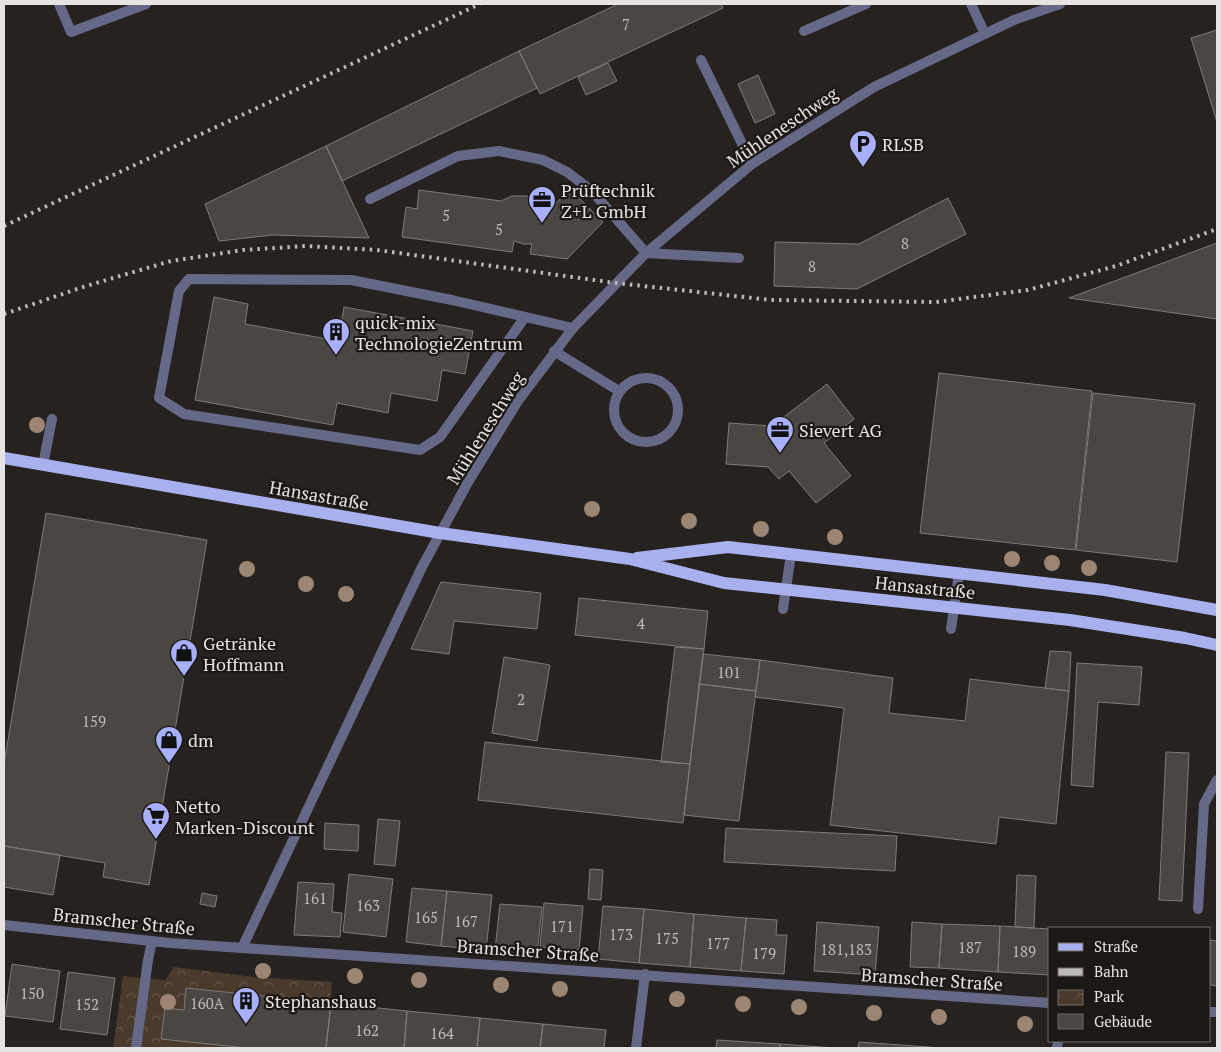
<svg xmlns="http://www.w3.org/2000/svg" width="1221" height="1052" viewBox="0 0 1221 1052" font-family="'PT Serif',serif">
<defs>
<pattern id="park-crowns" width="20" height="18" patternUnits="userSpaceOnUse" patternTransform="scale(1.25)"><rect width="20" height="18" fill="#4a3a2c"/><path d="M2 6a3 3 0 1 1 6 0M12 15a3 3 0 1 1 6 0" fill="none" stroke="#64564a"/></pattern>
</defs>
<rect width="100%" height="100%" fill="#25221f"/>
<path fill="url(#park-crowns)" d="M174,967L254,977L332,982L326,1048H113L123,976L165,980Z"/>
<path fill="#4a4642" stroke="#7f7b77" d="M618,4H721L723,8L540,94L519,51Z
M1217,30V122L1191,38Z
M519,51L537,88L342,181L326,146Z
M608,63L617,81L586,95L578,77Z
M758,75L775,114L755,123L738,84Z
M326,146L369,238L273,235L219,241L205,204Z
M570,189L603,222L567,259L530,254L532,244H523L514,241L512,252L402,237L406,207L417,209L419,190L501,201L512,196H527L541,201L550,209Z
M948,198L966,234L857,289L774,286L775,242L859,244Z
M1217,243V319L1069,298Z
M214,297L248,304L245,324L338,341L344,307L473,331L465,374L442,370L437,401L391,393L388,413L337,403L333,425L195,400Z
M939,373L1092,391L1075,550L920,533Z
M827,384L854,419L824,443L851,476L816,503L789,471L779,479L768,467L726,464L729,423L772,426Z
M1093,393L1195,404L1177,562L1076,550Z
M46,513L207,540L149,885L103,877L105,863L4,846V764Z
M441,582L541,593L537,629L454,621L449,654L411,649Z
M579,598L708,611L704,649L575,635Z
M675,647L704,649L690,764L661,762Z
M1050,651L1071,652L1069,691L1045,688Z
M703,654L760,660L756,691L699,684Z
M504,657L550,665L537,741L492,733Z
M760,660L893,678L889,713L965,721L970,679L1069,691L1056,824L999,817L996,844L830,825L844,708L755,697Z
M1077,663L1142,667L1139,705L1098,702L1093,787L1071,785Z
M699,684L756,691L739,821L684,815Z
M485,742L690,764L683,823L478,800Z
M1166,752L1189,753L1182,901L1159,900Z
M378,819L400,821L395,866L374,864Z
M325,823L359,825L358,851L324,849Z
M726,828L897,836L895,871L724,862Z
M4,846L60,855L53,895L4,887Z
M590,869L603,870L601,900L588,899Z
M349,874L393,879L386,937L343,932Z
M1017,875L1036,876L1034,928L1015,927Z
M298,882L334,884L332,912L342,913L340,937L294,935Z
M412,888L447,891L441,946L406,942Z
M447,891L492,895L486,950L441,946Z
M202,893L217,896L215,907L200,904Z
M544,903L583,906L579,950L540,947Z
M500,904L542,907L537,955L495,950Z
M603,906L644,909L639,963L598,959Z
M644,909L694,914L690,967L639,963Z
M694,914L746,918L741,971L690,967Z
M746,918L777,920L776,935H787L784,974L741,971Z
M817,922L879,927L875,975L814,971Z
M912,922L942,924L939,968L910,967Z
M942,924L1000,926L998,972L939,968Z
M1000,926L1050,929V975L998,972Z
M1210,940L1217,941V986L1210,985Z
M12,964L60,971L53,1022L5,1016Z
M68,972L115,978L107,1035L60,1029Z
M186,988L331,1003L326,1048H247L161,1039L165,1008L184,1010Z
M331,1003L407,1011L404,1048H326Z
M407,1011L480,1018L477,1048H404Z
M480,1018L543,1024L540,1048H477Z
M543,1024L606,1030L604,1048H540Z
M717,1040L780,1044V1048H716Z
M859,1042L942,1048H858Z
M780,1044L835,1048H780Z"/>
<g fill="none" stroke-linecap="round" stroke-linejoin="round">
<path stroke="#656987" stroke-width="10" d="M59,4L71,32L146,4
M971,4L985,34
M804,31L866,4
M701,60L752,164
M370,199L458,156L499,151L543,160L567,172L592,191L646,253L739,258
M525,317L440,437L420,450L184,414L159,398L179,291L189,279L351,280L452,300L573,328
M554,351L619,391
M614 410a32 32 0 1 1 64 0a32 32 0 1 1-64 0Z
M43,465L52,419
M783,609L791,554
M951,629L959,573
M1198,909L1204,804L1217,780"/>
<path stroke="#656987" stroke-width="10" d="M4,925L170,943L1050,1003
M242,948L422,567L467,484L518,401L573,328L646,253L752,164L874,87L1014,20L1060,4
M1210,1012H1217
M136,1048L148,960L152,941
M636,1048L645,974
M1057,1048L1058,1041"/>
<path stroke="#a8b0ee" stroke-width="12" d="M4,458L440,533L630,559L724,583L1070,620L1185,638L1217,645
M637,558L728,547L1105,590L1217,610"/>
<path stroke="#bcbab8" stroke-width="4" stroke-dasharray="2.5 5" stroke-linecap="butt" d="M4,226L480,4
M4,314L86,286L171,261L243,250L306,246L377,250L616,283L771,300L936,302L1028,290L1116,266L1217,229"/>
</g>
<g fill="#9c8673">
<circle cx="37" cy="425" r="8"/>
<circle cx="592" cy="509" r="8"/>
<circle cx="689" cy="521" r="8"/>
<circle cx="761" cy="529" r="8"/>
<circle cx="835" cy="537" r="8"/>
<circle cx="1012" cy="559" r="8"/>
<circle cx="1052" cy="563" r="8"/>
<circle cx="1089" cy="568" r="8"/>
<circle cx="247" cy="569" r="8"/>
<circle cx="306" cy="584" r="8"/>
<circle cx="346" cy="594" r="8"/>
<circle cx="263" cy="971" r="8"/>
<circle cx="355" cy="976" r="8"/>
<circle cx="419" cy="980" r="8"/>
<circle cx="501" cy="985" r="8"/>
<circle cx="560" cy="989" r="8"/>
<circle cx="677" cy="999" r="8"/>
<circle cx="168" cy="1002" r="8"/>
<circle cx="743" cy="1004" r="8"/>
<circle cx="799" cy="1007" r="8"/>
<circle cx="874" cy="1013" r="8"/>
<circle cx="939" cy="1017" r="8"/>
<circle cx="1025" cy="1024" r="8"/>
</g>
<defs>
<symbol id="parking-pin" viewBox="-11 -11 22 30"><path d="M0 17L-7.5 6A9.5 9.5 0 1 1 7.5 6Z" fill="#a8b0fc" stroke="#1c1815"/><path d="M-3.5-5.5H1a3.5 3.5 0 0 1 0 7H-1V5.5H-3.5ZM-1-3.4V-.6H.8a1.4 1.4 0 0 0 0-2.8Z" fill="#111"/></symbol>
<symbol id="office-pin" viewBox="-11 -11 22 30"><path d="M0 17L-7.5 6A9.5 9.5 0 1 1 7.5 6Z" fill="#a8b0fc" stroke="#1c1815"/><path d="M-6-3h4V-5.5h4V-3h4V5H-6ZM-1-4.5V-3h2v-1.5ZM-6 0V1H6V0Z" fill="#111"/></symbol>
<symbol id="building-pin" viewBox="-11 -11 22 30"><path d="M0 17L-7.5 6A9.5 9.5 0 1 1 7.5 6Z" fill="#a8b0fc" stroke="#1c1815"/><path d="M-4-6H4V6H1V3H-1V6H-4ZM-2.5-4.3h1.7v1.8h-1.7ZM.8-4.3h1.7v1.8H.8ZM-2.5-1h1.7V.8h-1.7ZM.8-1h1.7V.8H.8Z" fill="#111"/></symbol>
<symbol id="shop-pin" viewBox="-11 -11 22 30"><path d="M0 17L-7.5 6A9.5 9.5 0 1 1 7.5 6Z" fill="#a8b0fc" stroke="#1c1815"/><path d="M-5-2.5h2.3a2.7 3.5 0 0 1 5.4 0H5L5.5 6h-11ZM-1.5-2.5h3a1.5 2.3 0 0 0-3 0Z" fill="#111"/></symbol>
<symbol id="supermarket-pin" viewBox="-11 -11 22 30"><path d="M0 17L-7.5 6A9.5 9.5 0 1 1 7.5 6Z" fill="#a8b0fc" stroke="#1c1815"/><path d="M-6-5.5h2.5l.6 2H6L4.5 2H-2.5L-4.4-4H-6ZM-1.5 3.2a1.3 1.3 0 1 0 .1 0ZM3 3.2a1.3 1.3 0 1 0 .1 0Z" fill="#111"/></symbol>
</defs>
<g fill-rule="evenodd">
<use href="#parking-pin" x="847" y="128" width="32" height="43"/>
<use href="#office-pin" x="526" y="184" width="32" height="43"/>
<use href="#building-pin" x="320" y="316" width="32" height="43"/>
<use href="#office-pin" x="764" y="414" width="32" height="43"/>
<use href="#shop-pin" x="168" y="637" width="32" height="43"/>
<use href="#shop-pin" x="153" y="724" width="32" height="43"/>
<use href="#supermarket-pin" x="140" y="800" width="32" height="43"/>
<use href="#building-pin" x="230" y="985" width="32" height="43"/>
</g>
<g text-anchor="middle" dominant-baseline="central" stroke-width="4.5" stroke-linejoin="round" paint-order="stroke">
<g font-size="15" fill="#bfbcba">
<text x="626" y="24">7</text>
<text x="446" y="215">5</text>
<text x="499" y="229">5</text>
<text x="905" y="243">8</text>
<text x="812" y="266">8</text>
<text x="641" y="623">4</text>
<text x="729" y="672">101</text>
<text x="521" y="699">2</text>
<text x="94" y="721">159</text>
<text x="315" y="898">161</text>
<text x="368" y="905">163</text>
<text x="426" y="917">165</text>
<text x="466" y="921">167</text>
<text x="562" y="926">171</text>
<text x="621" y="934">173</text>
<text x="667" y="938">175</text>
<text x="718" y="943">177</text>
<text x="970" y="947">187</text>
<text x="846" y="949">181,183</text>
<text x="1024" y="951">189</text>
<text x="764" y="953">179</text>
<text x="32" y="993">150</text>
<text x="207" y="1003">160A</text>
<text x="87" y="1004">152</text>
<text x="367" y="1030">162</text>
<text x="442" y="1033">164</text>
</g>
<g font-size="18" fill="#e6e4e2" stroke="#1c1815">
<text transform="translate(782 127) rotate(-34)">Mühleneschweg</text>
<text transform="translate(485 428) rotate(-58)">Mühleneschweg</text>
<text transform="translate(319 495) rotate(10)">Hansastraße</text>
<text transform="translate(925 587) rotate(6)">Hansastraße</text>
<text transform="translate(124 921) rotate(6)">Bramscher Straße</text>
<text transform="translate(528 950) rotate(4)">Bramscher Straße</text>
<text transform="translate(932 979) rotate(4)">Bramscher Straße</text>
</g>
<g font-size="18" fill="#e6e4e2" stroke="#1c1815" text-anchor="start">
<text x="882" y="144">RLSB</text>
<text x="561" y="190">Prüftechnik<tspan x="561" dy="21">Z+L GmbH</tspan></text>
<text x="355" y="322">quick-mix<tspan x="355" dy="21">TechnologieZentrum</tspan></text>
<text x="799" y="430">Sievert AG</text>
<text x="203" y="643">Getränke<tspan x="203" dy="21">Hoffmann</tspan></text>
<text x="188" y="740">dm</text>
<text x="175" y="806">Netto<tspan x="175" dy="21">Marken-Discount</tspan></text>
<text x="265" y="1001">Stephanshaus</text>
</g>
</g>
<rect width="1221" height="1052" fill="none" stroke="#e6e4e2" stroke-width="10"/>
<rect x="1048" y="927" width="162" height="115" fill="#1c1815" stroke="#6d6a67"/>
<rect x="1058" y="943" width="25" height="8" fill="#a8b0ee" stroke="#6d6a67"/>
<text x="1094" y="952" font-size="15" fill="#e6e4e2">Straße</text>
<rect x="1058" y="968" width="25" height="8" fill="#bcbab8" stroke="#6d6a67"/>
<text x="1094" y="977" font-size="15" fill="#e6e4e2">Bahn</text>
<rect x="1058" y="990" width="25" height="15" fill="url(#park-crowns)" stroke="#6d6a67"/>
<text x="1094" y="1002" font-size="15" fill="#e6e4e2">Park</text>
<rect x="1058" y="1014" width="25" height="15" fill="#4a4642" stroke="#6d6a67"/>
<text x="1094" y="1027" font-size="15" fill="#e6e4e2">Gebäude</text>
</svg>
